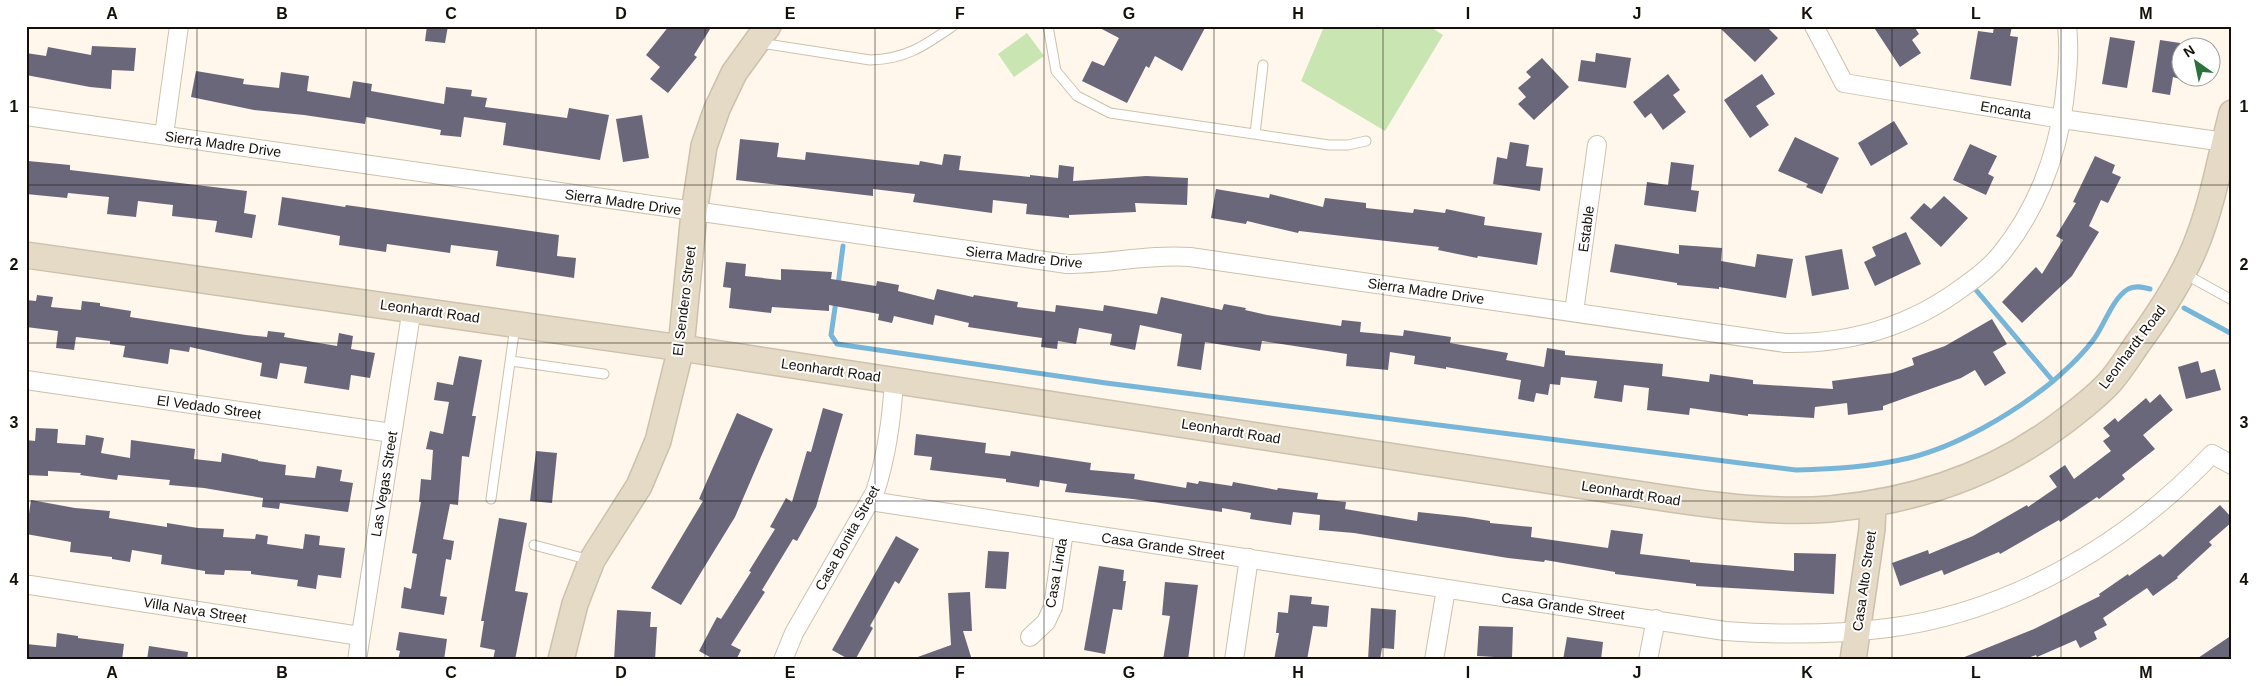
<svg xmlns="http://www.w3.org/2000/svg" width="2258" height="686" viewBox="0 0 2258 686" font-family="Helvetica,sans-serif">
<rect width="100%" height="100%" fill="#fff7eb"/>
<path fill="#c9e5b2" d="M1337,26H1429L1443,35L1385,131L1301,81L1323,29Z
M1027,33L1044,56L1014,77L998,54Z"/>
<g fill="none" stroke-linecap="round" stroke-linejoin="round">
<path stroke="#78b6d9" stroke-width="5" d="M838,285L843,246
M1976,290L2053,381
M836,301L831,335L837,344L1106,383L1796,470C1834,469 1871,467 1909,458C1958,446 2012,414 2052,382C2066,370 2083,354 2094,339C2105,324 2112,299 2128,289C2135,285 2143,287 2150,289
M2184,308L2232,334"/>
</g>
<path fill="#6b677b" d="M427,26H448L445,43L425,41Z
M669,26H712L694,55L697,57L668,93L650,79L660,67L646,55Z
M1096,26H1206L1182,71L1155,56L1149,68L1146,66L1127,103L1082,81L1092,61L1104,66L1119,38Z
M1718,26H1766L1778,38L1755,62Z
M1873,26H1914L1919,34L1912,40L1921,53L1900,67Z
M1994,26H2012L2010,36L2018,37L2011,86L1970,79L1978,31L1993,33Z
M2110,37L2135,41L2127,88L2102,84Z
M2160,40L2180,43V79L2173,77L2170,95L2152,92Z
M92,46L136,48L134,71L112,70L111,89L90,87L26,75V53L46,56L48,47L91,55Z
M1596,53L1631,58L1626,88L1578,81L1581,60L1595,62Z
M1542,58L1569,87L1534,120L1518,104L1526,97L1518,88L1531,77L1526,72Z
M196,71L244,79L243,84L279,88L281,72L309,76L307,91L350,98L353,81L372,84L371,91L444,104L446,87L472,90L471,96L487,98L485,107L567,118L569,108L609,115L600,160L503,145L506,123L464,117L461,137L440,135L441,130L366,117L365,124L304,115L254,110L191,97Z
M1668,74L1680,90L1673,95L1686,112L1663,130L1651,113L1645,118L1633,102Z
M1762,74L1775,94L1756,106L1769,125L1750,138L1724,100Z
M642,115L649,158L623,162L616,119Z
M1894,121L1908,144L1871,166L1858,143Z
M1795,137L1839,158L1822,194L1806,187L1808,184L1778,171Z
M740,139L779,143L777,157L805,160L806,152L919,165L920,161L942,165L944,154L961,156L959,170L1030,177V175L1058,178L1059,165L1074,167L1073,181L1146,176L1188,178L1187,205L1135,203L1136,212L1069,215V218L1026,214L1027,204L993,200L992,213L913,202L915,194L873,189V196L736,180Z
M1510,142L1529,145L1526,166L1543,168L1540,191L1493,184L1497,157L1507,159Z
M1970,144L1997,156L1988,174L1994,177L1986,195L1953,180Z
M2095,156L2115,165L2112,173L2121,177L2108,203L2101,200L2089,226L2099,232L2072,276L2022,323L2002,302L2036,267L2042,274L2063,240L2056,236L2076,203L2073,202Z
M28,161L70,165V170L247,191L244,213L256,215L252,238L215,232L217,221L172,216L173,205L138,201L136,217L107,214L109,197L68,193L67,198L26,194Z
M1671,162L1694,165L1691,190L1699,191L1696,212L1644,205L1647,182L1668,185Z
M1216,189L1269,198L1270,194L1323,207L1325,198L1366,203V208L1413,213L1414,209L1445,213L1446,209L1485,217L1484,225L1542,233L1537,265L1478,256L1477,258L1438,250L1439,247L1299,231L1298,233L1247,221L1246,224L1211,218Z
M1944,196L1968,218L1941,247L1910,218L1924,203L1931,209Z
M282,197L345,207L346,205L559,235L557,256L576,258L574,278L496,266L498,251L451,245L450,253L387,244L386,252L339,245L340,236L278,225Z
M1906,232L1921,264L1875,286L1864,262L1876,256L1872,247Z
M1615,244L1679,254V245L1722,248L1721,261L1755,267L1757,254L1793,259L1786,298L1719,287V289L1677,285V283L1610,272Z
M1842,249L1849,289L1812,296L1805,256Z
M726,262L746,264L745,276L781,280V269L832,272L831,279L876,286L877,281L899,285L898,291L934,300L937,289L973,297L974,295L1018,302L1017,307L1055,312L1056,305L1103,311L1104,305L1157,314L1161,297L1222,310L1224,304L1246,308L1245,310L1267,315L1341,326L1342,320L1361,322L1360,332L1403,336L1404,330L1451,337L1450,343L1508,353L1506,360L1544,367L1547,348L1565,351V355L1663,364L1662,376L1709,382L1710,374L1753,380V384L1833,389L1832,381L1892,373L1914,365L1912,358L1945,346L1992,319L2007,344L1993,352L2006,373L1985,386L1975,370L1961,378L1883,406V410L1848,415L1847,403L1815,407L1814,418L1748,414V416L1690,408L1689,415L1647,410L1649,388L1624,385L1622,402L1594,398L1597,381L1561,377L1560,385L1550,384L1548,395L1536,393L1534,402L1518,399L1521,380L1446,367V369L1414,364L1415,356L1390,352L1388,370L1346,366L1347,354L1262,341L1260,351L1205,342L1201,370L1177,366L1182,334L1140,325L1135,350L1110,345L1112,334L1079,328L1076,344L1058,341L1057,349L1041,347L1042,338L968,327L969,323L935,315L933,325L894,316L892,323L878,320L879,314L829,305V311L772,307L771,313L729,308L731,288L723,287Z
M37,295L53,297L51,307L81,310L82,301L100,303V306L131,311L130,317L246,335L267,337L268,331L285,333L284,337L337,346L339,333L353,336L351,349L375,353L370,378L351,375L349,390L304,383L307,367L280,363L277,379L260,376L262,363L190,347L189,352L170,349L168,364L123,357L125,346L110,344V341L76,337L74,350L56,348L58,331L26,327V300L36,301Z
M459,356L482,360L472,416H476L469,457L462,456L458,505L450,504L443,539L454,541L451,560L446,559L440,596L447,597L444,615L401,608L404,587L411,589L417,554L412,553L421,502H419L421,479L431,480L433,450L426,449L430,431L443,434L449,402L434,400L437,382L453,385Z
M2198,361L2201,373L2215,369L2221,390L2186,399L2178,367Z
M2160,394L2173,410L2143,435L2155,449L2122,475L2125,479L2099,499L2097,497L2060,522L2059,520L2000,554L1999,552L1944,575L1942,570L1900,586L1892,563L1928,550L1929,554L1973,536L2027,505L2028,507L2057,487L2049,476L2065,465L2074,479L2111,451L2103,441L2110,436L2103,428L2115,418L2118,422L2146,398L2150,403Z
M823,408L843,414L816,507L797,541L793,539L762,590L765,592L731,645L741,650L736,660H715L699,651L717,617L721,619L751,572L749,571L775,529L770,527L786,498L792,502L807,451L811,452Z
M737,413L773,429L735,517L681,605L651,588L703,501L699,499Z
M36,428L58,429L57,443L85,445L86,435L104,438L101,453L130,458L131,440L195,449L194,459L221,462L222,453L258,460V461L286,465L285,475L315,478L317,466L342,470L340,481L353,483L348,512L280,503L279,509L262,507L263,498L204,488L169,485L170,480L118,475L117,480L80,475L81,473L48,471V476L26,475V440L35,441Z
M916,434L986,443L985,453L1010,456L1011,451L1091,463L1090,470L1135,474L1134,479L1186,488L1187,482L1198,484L1199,481L1232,486L1233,482L1277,490L1278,488L1318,493L1317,499L1346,502L1345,509L1417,521L1418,512L1465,517L1490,521V523L1532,527L1531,537L1608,548L1611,530L1643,534L1640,554L1690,560V562L1794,571V553L1836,554L1834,594L1696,586V584L1615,574V572L1545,560L1544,562L1508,558L1354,533L1319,530L1320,515L1293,512L1291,525L1250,519L1251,513L1222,508V512L1133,499L1065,492L1067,484L1040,480L1039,487L1006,482V479L930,470L932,457L914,455Z
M536,451L557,453L552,503L530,501Z
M31,500L75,508L110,511L109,518L167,527V523L198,528L224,529L223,537L255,539L256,534L268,536L267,544L303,549L305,534L320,536L319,545L345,548L341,578L318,575L316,589L297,586L298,580L251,574V571L225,570L224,575L205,574V571L161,564L162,555L132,550L130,562L112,559V557L70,552L71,542L26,534Z
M2220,505L2232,518V522L2209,542L2212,545L2177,577L2178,578L2153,596L2147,588L2103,618L2107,625L2094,632L2097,639L2080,648L2076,640L2037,657L2036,655L2022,660H1957L2034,629L2100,596L2099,594L2128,574L2129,576L2160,554L2163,557Z
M499,518L527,523L515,591L528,593L515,660H493L495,650L480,647L484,621H481Z
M896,536L919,549L899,584L895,581L870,626L873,628L855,660H850L832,650Z
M988,551L1009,552L1006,589L985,588Z
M1099,566L1124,570L1123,581H1126L1122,610L1113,609L1105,654L1084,650Z
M1165,582L1198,585L1188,660H1163L1170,616L1162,615Z
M970,592L972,631H963L972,660H916L915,658L951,645L948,593Z
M1290,595L1312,597L1311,604L1329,606L1327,627L1313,626L1307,660H1274L1279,633H1276L1278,612L1288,613Z
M1371,608L1396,610L1394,649L1382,648L1380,660H1368Z
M617,610L651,612L650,627H657L655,660H614Z
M1479,626L1513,627L1512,658L1477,656Z
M399,632L447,639L444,660H398L400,651L396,650Z
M57,633L78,636V638L124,644L122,660H26V644L56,647Z
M2232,635V660H2195Z
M1567,637L1603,642L1601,660H1563Z
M149,646L188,652L187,660H147Z"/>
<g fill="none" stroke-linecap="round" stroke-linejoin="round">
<defs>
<path id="lane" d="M1048,26L1056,71L1077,96L1110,113L1329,145H1348L1366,141
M760,43L870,60C906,59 924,46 953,26
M1255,134L1263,65
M2185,274L2232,300
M511,361L604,374
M491,499L515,326
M534,545L590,560"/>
<path id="street" d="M1814,26L1844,83L2062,119L2232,143
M26,116L1067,264C1108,264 1149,254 1190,257L1785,343C1850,344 1911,326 1963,287C1976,278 1990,267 2000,255C2036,211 2057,157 2064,102C2067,76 2070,52 2067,26
M164,135L179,26
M1574,312L1597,145
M26,380L392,433
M870,501L1725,631C1780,635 1833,635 1888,628C2011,612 2127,544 2212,454L2232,465
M30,585L360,636
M1030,637L1046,622L1053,607L1064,531
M357,660L412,308
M783,660L794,633L875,492C887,455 892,418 894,379
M1234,660L1249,558
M1434,660L1446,589
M1648,660L1656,619"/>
<path id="secondary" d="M26,255L681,348L1677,500C1727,507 1780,513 1830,509C1915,501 1994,475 2062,423C2078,411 2095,398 2109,383C2120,371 2129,356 2138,343C2160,313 2181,281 2195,247C2213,204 2220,158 2232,113
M561,660L575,604L592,560L639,486L658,441L681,348L694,213L704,146L717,109L734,73L768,26
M1853,660L1872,529L1873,503"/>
</defs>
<use href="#lane" stroke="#cdc1ad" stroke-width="11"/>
<use href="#street" stroke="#cdc1ad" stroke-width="20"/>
<use href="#secondary" stroke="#cdc1ad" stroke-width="28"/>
<use href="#lane" stroke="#fff" stroke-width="9"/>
<use href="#street" stroke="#fff" stroke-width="18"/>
<use href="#secondary" stroke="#e5dac5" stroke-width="25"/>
</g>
<path fill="none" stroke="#140f08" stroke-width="1" stroke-opacity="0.55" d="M197,26V660M366,26V660M536,26V660M705,26V660M875,26V660M1044,26V660M1214,26V660M1383,26V660M1553,26V660M1722,26V660M1892,26V660M2061,26V660M26,185H2232M26,343H2232M26,501H2232"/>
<g text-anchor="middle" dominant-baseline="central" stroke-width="4" stroke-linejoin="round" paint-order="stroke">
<g font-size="14" fill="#140f08" stroke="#fff">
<text transform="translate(2006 110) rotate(10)">Encanta</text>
<text transform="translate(223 144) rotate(8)">Sierra Madre Drive</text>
<text transform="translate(623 202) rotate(8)">Sierra Madre Drive</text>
<text transform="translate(1586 229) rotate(-82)">Estable</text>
<text transform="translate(1024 257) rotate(6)">Sierra Madre Drive</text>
<text transform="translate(1426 291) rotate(8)">Sierra Madre Drive</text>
<text transform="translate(684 301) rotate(-83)">El Sendero Street</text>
<text transform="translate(430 311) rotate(8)">Leonhardt Road</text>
<text transform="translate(2132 347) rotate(-53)">Leonhardt Road</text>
<text transform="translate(831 370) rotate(8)">Leonhardt Road</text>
<text transform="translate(209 407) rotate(8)">El Vedado Street</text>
<text transform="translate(1231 431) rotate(9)">Leonhardt Road</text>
<text transform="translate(384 484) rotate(-81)">Las Vegas Street</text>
<text transform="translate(1631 493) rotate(9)">Leonhardt Road</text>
<text transform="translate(847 538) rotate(-61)">Casa Bonita Street</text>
<text transform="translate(1163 546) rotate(8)">Casa Grande Street</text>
<text transform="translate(1056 573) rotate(-80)">Casa Linda</text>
<text transform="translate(1864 581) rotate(-82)">Casa Alto Street</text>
<text transform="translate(1563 606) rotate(8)">Casa Grande Street</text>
<text transform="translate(195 610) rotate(9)">Villa Nava Street</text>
</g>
</g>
<rect width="2258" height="686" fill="none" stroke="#ffffff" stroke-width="55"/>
<g transform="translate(2196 62) rotate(327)"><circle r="24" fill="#ffffff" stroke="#a19f9c"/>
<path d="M0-4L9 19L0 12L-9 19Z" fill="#2b713d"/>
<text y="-8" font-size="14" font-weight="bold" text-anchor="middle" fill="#140f08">N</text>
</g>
<rect x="28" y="28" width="2202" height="630" fill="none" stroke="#140f08" stroke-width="2"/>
<g font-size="16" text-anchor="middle" font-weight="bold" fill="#140f08">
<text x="112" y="19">A</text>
<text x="282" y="19">B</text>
<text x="451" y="19">C</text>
<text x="621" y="19">D</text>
<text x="790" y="19">E</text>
<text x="960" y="19">F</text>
<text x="1129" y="19">G</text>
<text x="1298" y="19">H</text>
<text x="1468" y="19">I</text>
<text x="1637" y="19">J</text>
<text x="1807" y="19">K</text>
<text x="1976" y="19">L</text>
<text x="2146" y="19">M</text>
<text x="14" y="112">1</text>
<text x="2244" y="112">1</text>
<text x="14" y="270">2</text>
<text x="2244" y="270">2</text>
<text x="14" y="428">3</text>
<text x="2244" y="428">3</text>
<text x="14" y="585">4</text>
<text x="2244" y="585">4</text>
<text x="112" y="678">A</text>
<text x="282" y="678">B</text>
<text x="451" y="678">C</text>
<text x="621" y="678">D</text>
<text x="790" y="678">E</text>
<text x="960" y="678">F</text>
<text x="1129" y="678">G</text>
<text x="1298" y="678">H</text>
<text x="1468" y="678">I</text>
<text x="1637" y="678">J</text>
<text x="1807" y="678">K</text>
<text x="1976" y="678">L</text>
<text x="2146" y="678">M</text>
</g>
</svg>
